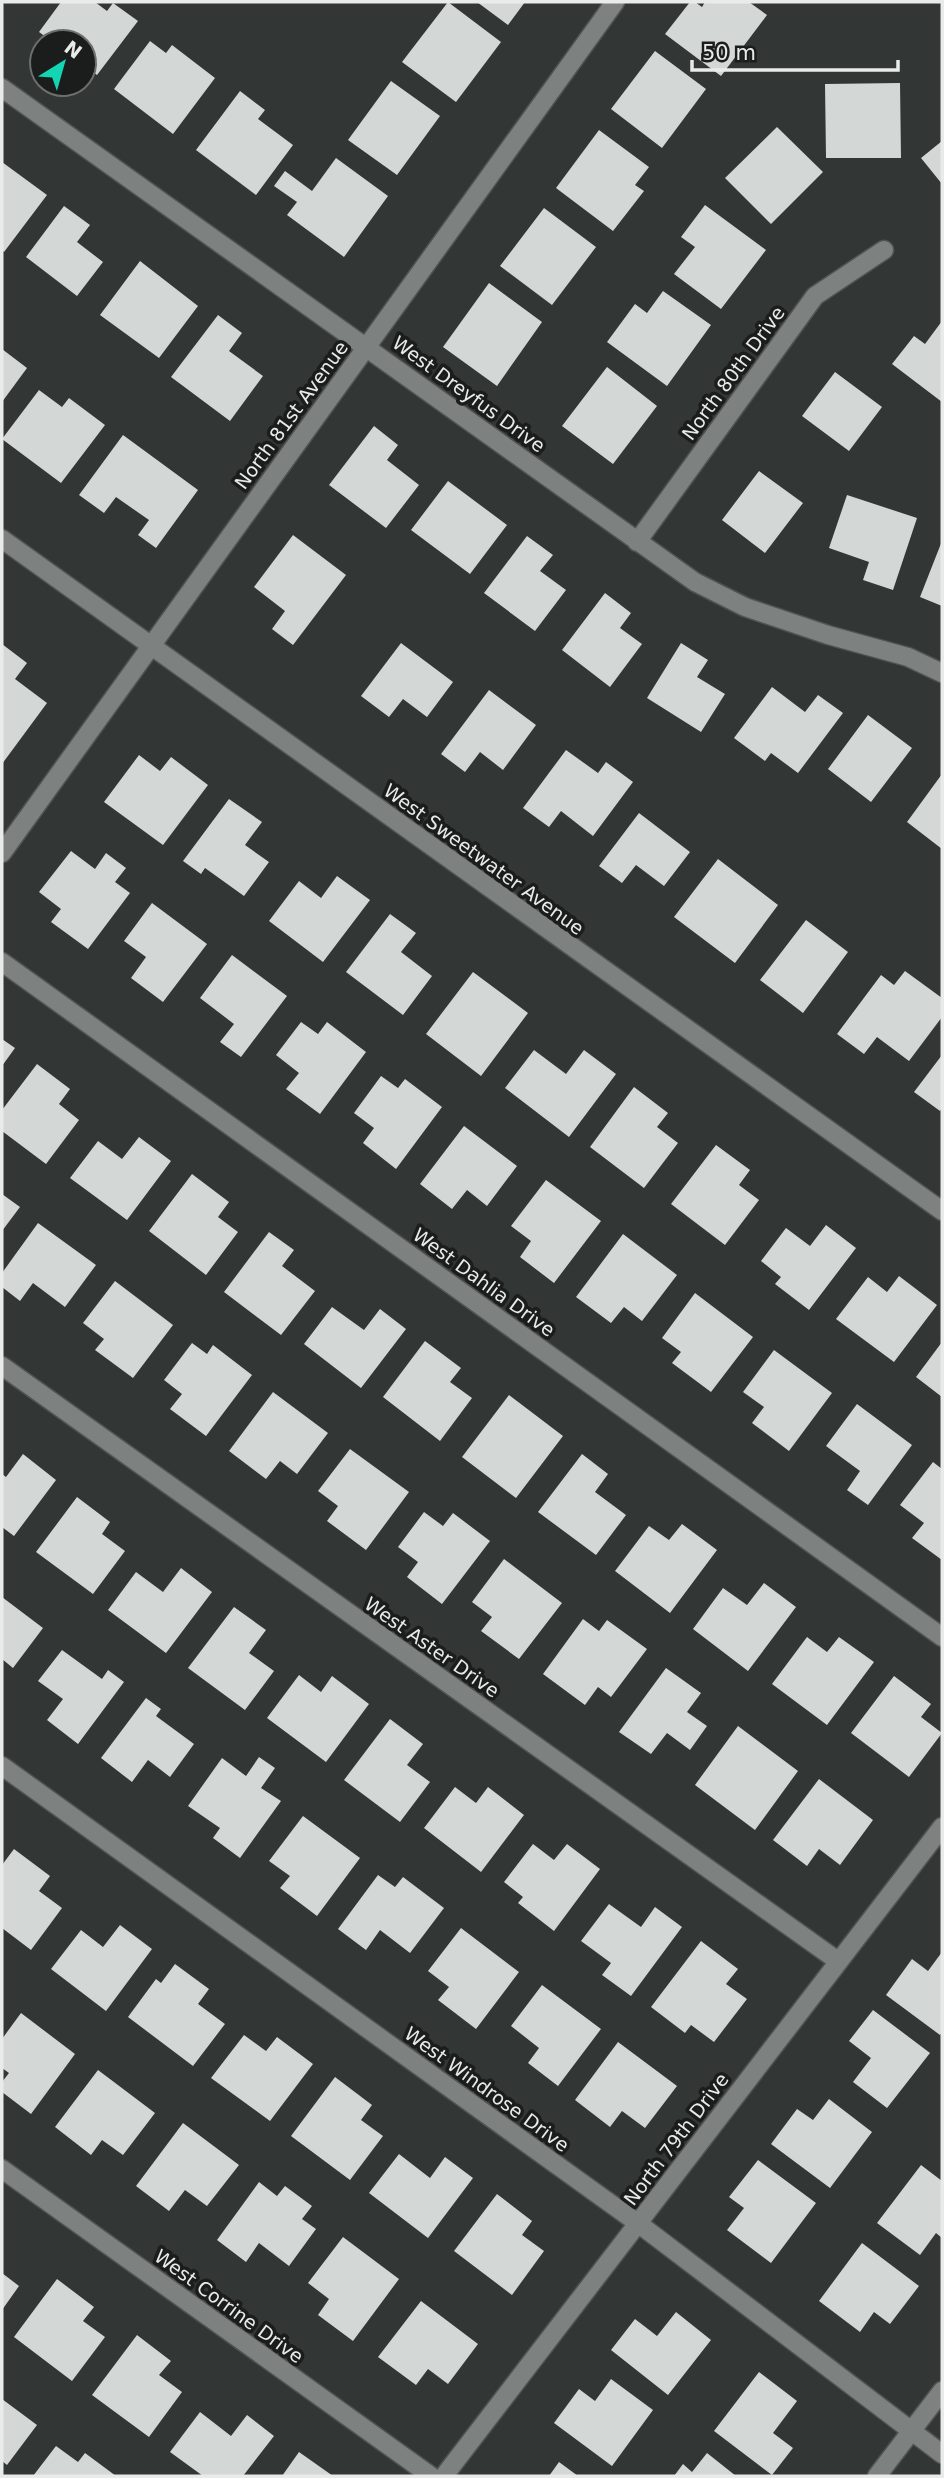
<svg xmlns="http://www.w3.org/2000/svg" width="944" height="2478" viewBox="0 0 944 2478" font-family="'DejaVu Sans',sans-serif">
<rect width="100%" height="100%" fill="#323635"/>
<path fill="#d3d8d6" d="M61,2H95L107,11L113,3L138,21L97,75L84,65V42H53L39,32Z
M448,2L501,42L456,102L402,62Z
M477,2H525L508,25Z
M690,2H695L702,7L705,2H749L767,15L721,76L665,34Z
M150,41L166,53L172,45L215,78L173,134L114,89Z
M655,51L706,89L662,148L611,109Z
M391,81L440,116L397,175L348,140Z
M900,83L901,158H826L825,84Z
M240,91L265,110L258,119L293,145L256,195L196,150Z
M777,127L823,172L771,224L725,178Z
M599,130L649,167L635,185L644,191L613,231L556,188Z
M942,141V184L921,158Z
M336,158L388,196L344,257L287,215L297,202L274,186L285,171L312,191Z
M2,162L47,195L4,252L2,250Z
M705,205L766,250L721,309L674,274L695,247L681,237Z
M64,206L90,225L77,242L103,262L77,296L26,257Z
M544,208L596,247L552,305L500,266Z
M140,261L198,306L159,358L100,315Z
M489,283L542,322L497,386L443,347Z
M663,291L711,325L667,386L607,342L635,304L647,313Z
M218,315L242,333L229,351L263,376L230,421L171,377Z
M942,321V402L892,364L914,336L925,344Z
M2,349L27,368L2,402Z
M607,367L657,406L613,464L562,426Z
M835,372L882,407L849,451L802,416Z
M39,390L62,407L69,398L105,425L61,483L2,439Z
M374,426L398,445L387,460L419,485L386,528L329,485Z
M123,435L198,490L156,548L138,535L149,520L116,497L104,513L79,495Z
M759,471L803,503L765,553L722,520Z
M448,481L507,525L470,574L411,530Z
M847,495L917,518L893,590L863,580L869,562L829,548Z
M293,535L346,575L293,645L272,629L285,611L254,587Z
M527,536L553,555L540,571L566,590L535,631L484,593Z
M942,541V606L920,597Z
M605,593L631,613L620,628L642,644L610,687L562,650Z
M401,643L453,682L427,717L403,699L389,717L361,696Z
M681,643L708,660L697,677L725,694L701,732L647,698Z
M2,644L27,663L15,679L47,703L2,764Z
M772,687L805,712L818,695L843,713L798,773L771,753L765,761L734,738Z
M489,690L536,725L503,770L480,752L465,772L441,754Z
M868,715L912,748L871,802L828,769Z
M566,750L598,773L606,762L633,782L593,836L561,811L549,827L523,808Z
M139,755L160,771L171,757L208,785L163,845L104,802Z
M942,774V849L907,822Z
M229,799L262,822L245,845L269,862L244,896L205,868L201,874L183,861Z
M639,813L690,852L664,886L636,865L622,883L599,866Z
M71,851L95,869L106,853L126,868L115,882L130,893L88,949L51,922L61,909L39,892Z
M718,859L778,905L735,963L674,917Z
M337,876L370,900L323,962L269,921L299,881L321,898Z
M152,903L207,944L163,1002L131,978L146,957L124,941Z
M390,914L416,933L401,952L432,976L403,1015L346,972Z
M806,920L848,952L803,1013L760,980Z
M232,955L287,996L241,1057L220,1042L234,1024L200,998Z
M905,971L942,998V1017L909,1061L877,1037L864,1054L837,1034L881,975L894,985Z
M473,972L528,1013L481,1076L426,1034Z
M301,1022L318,1034L327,1022L366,1052L320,1114L286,1089L299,1073L276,1055Z
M2,1039L15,1048L2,1066Z
M534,1050L566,1074L584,1050L616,1074L569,1137L505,1088Z
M942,1055V1108L940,1111L914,1092Z
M37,1064L70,1089L59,1104L79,1120L46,1164L2,1131V1110Z
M381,1076L398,1088L405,1079L442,1107L396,1169L363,1143L374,1128L354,1113Z
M634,1087L668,1113L657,1127L678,1143L644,1188L590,1147Z
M464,1126L517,1166L487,1206L467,1190L452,1209L420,1184Z
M139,1137L171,1161L127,1220L70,1178L98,1141L122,1159Z
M716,1145L750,1170L739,1185L759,1200L725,1245L671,1204Z
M192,1174L229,1202L218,1217L238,1232L206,1275L149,1231Z
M546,1180L601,1221L554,1283L520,1257L531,1241L511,1226Z
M2,1194L20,1207L2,1231Z
M38,1223L96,1265L65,1307L33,1283L20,1301L2,1287V1273Z
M826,1225L856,1248L809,1310L775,1284L781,1277L761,1261L786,1228L810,1246Z
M269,1232L294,1250L282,1266L315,1291L281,1335L224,1292Z
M623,1234L677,1275L642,1321L624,1307L611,1323L576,1297Z
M899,1276L937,1305L894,1362L836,1319L868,1277L887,1292Z
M115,1281L173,1325L133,1378L95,1350L104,1339L83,1323Z
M695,1293L753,1337L711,1392L672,1363L681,1352L662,1338Z
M332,1307L364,1330L380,1309L406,1329L361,1388L304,1344Z
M425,1341L461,1368L450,1382L472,1398L440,1441L383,1397Z
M942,1342V1397L916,1377Z
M192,1343L207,1354L213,1345L252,1375L206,1436L170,1409L182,1394L164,1380Z
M774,1350L832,1393L789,1451L752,1423L764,1407L743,1392Z
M273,1392L328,1433L297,1474L280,1461L266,1479L229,1451Z
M509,1395L563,1436L516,1498L462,1457Z
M857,1404L912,1445L868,1505L847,1490L860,1471L826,1446Z
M350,1449L409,1492L366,1550L327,1521L338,1506L318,1491Z
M23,1454L56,1480L14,1536L2,1527V1474L6,1477Z
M582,1454L608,1474L595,1492L626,1515L596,1555L538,1512Z
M933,1462L942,1469V1560L912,1538L924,1523L900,1505Z
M77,1497L110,1522L102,1534L125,1551L93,1594L36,1552Z
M424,1512L443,1526L453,1513L490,1541L442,1604L407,1577L418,1562L398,1547Z
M682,1524L717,1550L670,1613L615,1571L649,1526L669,1540Z
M504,1559L562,1603L519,1659L481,1631L492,1617L472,1602Z
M181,1568L212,1592L166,1653L108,1610L136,1572L163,1592Z
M764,1583L796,1607L748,1671L693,1629L723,1588L747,1605Z
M2,1597L43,1628L13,1668L2,1659Z
M234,1607L266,1630L249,1653L274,1671L245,1710L188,1668Z
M583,1619L599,1631L607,1620L647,1649L611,1697L598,1687L585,1705L543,1674Z
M807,1637L827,1652L839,1637L874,1662L827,1725L772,1684Z
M62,1650L102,1679L108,1670L124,1682L78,1744L47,1720L63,1699L38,1681Z
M666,1668L701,1693L687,1712L707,1726L690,1750L667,1733L651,1754L619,1732Z
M299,1675L321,1692L332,1676L369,1704L326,1762L267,1718Z
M894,1676L931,1704L921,1717L942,1733L909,1777L851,1733Z
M146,1698L161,1709L156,1716L194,1744L170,1777L148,1760L132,1782L101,1758Z
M390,1719L423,1744L407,1765L430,1782L400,1822L344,1780Z
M738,1726L798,1771L755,1830L695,1785Z
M259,1757L275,1768L261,1788L281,1801L240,1858L213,1838L220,1828L188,1806L222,1758L246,1776Z
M819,1779L873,1820L840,1865L819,1849L807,1866L773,1840Z
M455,1787L476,1803L488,1787L524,1815L481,1872L424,1828Z
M303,1816L360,1858L317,1916L280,1888L290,1876L269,1861Z
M533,1844L554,1860L567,1844L600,1869L554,1931L518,1903L523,1897L504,1882Z
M14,1849L50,1876L39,1891L62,1908L31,1950L2,1928V1865Z
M378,1875L395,1887L403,1877L444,1908L410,1953L380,1930L366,1950L338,1929Z
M609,1904L641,1927L655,1907L682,1927L631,1996L602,1975L611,1963L581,1941Z
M120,1925L152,1949L106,2011L51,1969L81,1930L103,1947Z
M461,1928L519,1972L476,2029L438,2000L449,1987L428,1971Z
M701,1941L738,1969L726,1984L747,1999L714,2042L691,2025L685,2033L651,2007Z
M942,1952V2032L940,2035L886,1995L912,1959L928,1971Z
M175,1964L209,1989L198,2004L225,2024L193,2066L128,2017L156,1979L161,1983Z
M542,1985L601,2029L558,2086L528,2063L539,2048L511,2026Z
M873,2010L930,2053L887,2108L853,2082L871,2058L849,2041Z
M21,2013L75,2054L31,2114L2,2092V2082L9,2073L2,2068V2039Z
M244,2035L266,2051L277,2037L313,2064L270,2121L211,2078Z
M618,2042L677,2086L645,2128L622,2111L610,2127L575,2100Z
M98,2070L155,2113L123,2155L102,2140L91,2155L55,2127Z
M335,2077L372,2105L361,2120L383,2136L350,2180L291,2136Z
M829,2099L872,2132L830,2188L771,2144L797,2109L813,2120Z
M183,2123L239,2165L207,2206L185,2190L169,2211L136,2186Z
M399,2154L430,2178L445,2157L473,2178L428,2238L369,2193Z
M758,2160L816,2203L771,2263L727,2230L744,2208L729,2197Z
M921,2165L942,2181V2238L936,2233L920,2255L877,2223Z
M259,2182L277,2196L285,2186L312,2206L302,2219L316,2229L289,2266L259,2243L246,2262L217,2240Z
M497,2194L532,2221L522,2235L544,2251L512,2295L454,2251Z
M343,2237L399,2279L353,2341L318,2315L329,2299L308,2283Z
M862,2243L919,2286L890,2324L874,2312L860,2332L819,2301Z
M2,2273L19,2286L2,2310Z
M57,2279L94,2307L83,2321L105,2337L72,2381L14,2337Z
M421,2301L478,2344L448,2384L428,2369L416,2385L378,2357Z
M676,2312L711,2340L668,2395L611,2350L635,2319L657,2336Z
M137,2335L171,2361L159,2375L182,2392L149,2437L92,2395Z
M759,2372L797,2401L773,2433L793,2448L772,2475L714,2431Z
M611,2379L653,2410L612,2466L554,2423L579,2389L595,2401Z
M2,2399L37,2425L7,2465L2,2461Z
M200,2412L231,2436L247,2415L274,2436L243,2476H203L170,2452Z
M56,2446L78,2462L85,2453L116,2476H33Z
M299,2452L333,2476H282Z
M707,2453L736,2476H674L683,2464L692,2472Z
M559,2462L578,2476H549Z"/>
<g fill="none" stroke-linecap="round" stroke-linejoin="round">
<defs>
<path id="minor" d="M2,88L695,582L745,607L828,635L908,657L942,673
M2,539L942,1211
M637,542L815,296L884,250
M2,853L615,2
M2,962L942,1637
M2,1366L838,1961
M2,1766L639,2224L942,2454
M2,2169L431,2476
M444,2476L942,1827
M877,2476L942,2391"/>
</defs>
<use href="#minor" stroke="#505352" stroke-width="21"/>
<use href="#minor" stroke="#7d8180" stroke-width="18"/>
</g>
<g text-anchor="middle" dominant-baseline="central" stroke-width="7" stroke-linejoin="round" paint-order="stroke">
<g font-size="19" fill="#e9ebea" stroke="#1b1d1c">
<text transform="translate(733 373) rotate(-54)">North 80th Drive</text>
<text transform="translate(469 394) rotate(36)">West Dreyfus Drive</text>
<text transform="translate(291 415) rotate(-54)">North 81st Avenue</text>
<text transform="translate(484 859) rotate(36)">West Sweetwater Avenue</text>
<text transform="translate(484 1282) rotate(36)">West Dahlia Drive</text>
<text transform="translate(432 1647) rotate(35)">West Aster Drive</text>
<text transform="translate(487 2089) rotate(36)">West Windrose Drive</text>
<text transform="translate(676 2139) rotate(-53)">North 79th Drive</text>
<text transform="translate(229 2306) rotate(36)">West Corrine Drive</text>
</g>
</g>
<rect width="944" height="2478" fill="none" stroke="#e9ebea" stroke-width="7"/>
<g transform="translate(63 63) rotate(37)"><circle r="33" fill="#1b1d1c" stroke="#6d6f6e" stroke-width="2"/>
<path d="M0-5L12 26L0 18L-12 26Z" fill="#13d5b3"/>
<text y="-10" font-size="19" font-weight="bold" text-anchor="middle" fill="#e9ebea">N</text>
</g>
<path d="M692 60v10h206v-10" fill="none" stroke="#e9ebea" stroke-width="3.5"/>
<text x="702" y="60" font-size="21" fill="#e9ebea" stroke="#1b1d1c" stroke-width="5" paint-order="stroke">50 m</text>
</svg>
